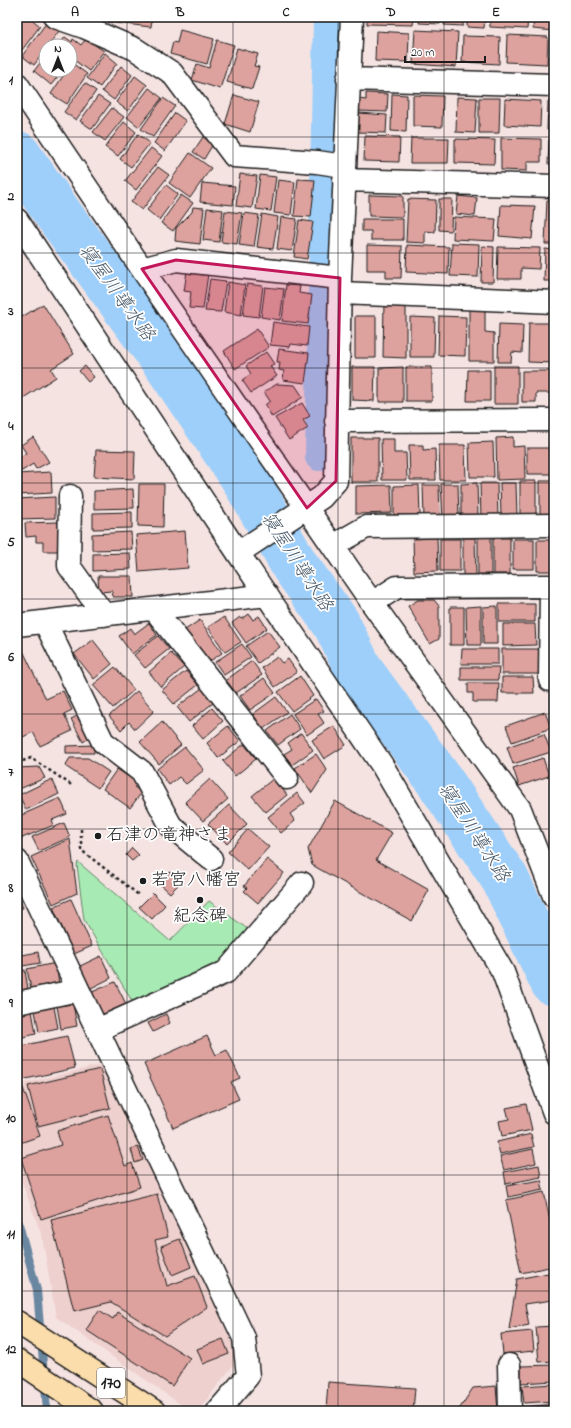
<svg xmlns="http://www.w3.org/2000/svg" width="571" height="1428" viewBox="0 0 571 1428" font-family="'Indie Flower','Klee One',sans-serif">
<rect width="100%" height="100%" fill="#f5e3e2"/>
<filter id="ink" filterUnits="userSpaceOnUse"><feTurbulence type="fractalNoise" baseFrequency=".025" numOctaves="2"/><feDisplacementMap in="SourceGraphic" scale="8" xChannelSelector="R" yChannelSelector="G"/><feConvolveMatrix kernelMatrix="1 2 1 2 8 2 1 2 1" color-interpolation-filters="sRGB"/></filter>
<g filter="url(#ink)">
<path fill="#eed0ce" d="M104,1064L237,1353V1360L198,1411H190L56,1317L42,1236L17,1169V1085Z"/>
<path fill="#a8eab3" stroke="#628368" d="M78,862L170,941L209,901L249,930L222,967L140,1002L132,1001L84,920L77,865Z"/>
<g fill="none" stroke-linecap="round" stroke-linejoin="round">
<path stroke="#6987a1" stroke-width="8" d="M17,1217L37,1290L47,1411"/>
<path stroke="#9dcffa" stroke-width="28" d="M319,457L327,17"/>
<path stroke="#9dcffa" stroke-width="48" d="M17,155L61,218L168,365L242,474L295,566L336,623L360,672L439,780L505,879L554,982"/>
</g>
<path fill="#dda29e" stroke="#1c1c1c" d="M17,17H29L40,26L22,50L17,46Z
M107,17H152L151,27L107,22Z
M367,17H414L413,25L367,24Z
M420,17H440V24L419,23Z
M445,17H463V26L444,25Z
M467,17H485L484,28L467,27Z
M490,17H528L527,29L490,27Z
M534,17H554V31L533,29Z
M47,22L59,31L48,46H46V49L34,65L22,56Z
M180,30L214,39L207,64L170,54L173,42L177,43Z
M415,30L458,32L456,67L413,64Z
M376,31L409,33L408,62L375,61Z
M507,35L548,37L547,64L506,62Z
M463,36L500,37L499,64L462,62Z
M65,37L72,42L73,39L81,45L86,39L104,51L89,71L70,57V46H59Z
M217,40L234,45L220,89L192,80L197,64L209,68Z
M237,48L258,54L254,66L259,67L252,89L227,82Z
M105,53L117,63L100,87L87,78Z
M46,55V70H63L51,85L34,71Z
M72,63L87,74L67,104L51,94L67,70H70V66Z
M121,66L132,75L114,100L102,91Z
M135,76L147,85L128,111L116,102Z
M85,83L96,91L76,120L64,112Z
M149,88L162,98L139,127L127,117Z
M366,93L388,94L387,112L359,111V99L366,100Z
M392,94L407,95L406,132L391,131Z
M234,95L259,102L250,132L225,124Z
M413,95L443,96L442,127L413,126Z
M98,96L110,104L92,129L80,121Z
M457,97L477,98L475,133L456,132Z
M163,98L175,106L153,137L141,129Z
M479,98H500L499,133H479Z
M505,99L541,101L540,127L504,125Z
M548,101H554V130H547Z
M112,108L124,117L105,141L93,132Z
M175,113L186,121L165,151L154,143Z
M359,113L387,115L386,133L358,132Z
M124,122L136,132L118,156L105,147Z
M138,134L150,143L131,167L120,159Z
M365,136L400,137L399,162L364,161Z
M203,137L213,144L204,159L193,152Z
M411,138H449L448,163H410Z
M501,138L541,139V162H527V171L501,170Z
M455,139L495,140L494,164L455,163Z
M549,140H554V164H548Z
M151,148L162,156L136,190L125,181Z
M190,153L211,168L190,198L169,183Z
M158,167L169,175L142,210L131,202Z
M240,174L257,176L252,208L236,206Z
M260,175L276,177L271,211L256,209Z
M298,179L315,180L311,217L294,216Z
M278,180L295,182L291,215L274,213Z
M202,183L235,186L233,205L200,202Z
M166,185L178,194L159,220L147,210Z
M181,195L193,203L173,231L161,223Z
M369,195L403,196V217L369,216Z
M458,196L477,198L475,216L456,214Z
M408,199L436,200L435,232L425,231V243L406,242Z
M439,199H452L451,231L439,230Z
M547,200H554V244H545Z
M501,205L535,206L532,239L499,236Z
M193,207L204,208L200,244L175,241L176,228L192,212Z
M207,208L223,210L219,242L203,240Z
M225,211L242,213L237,244L221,242Z
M244,213L259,215L254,247L239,245Z
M262,214L278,217L273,249L257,247Z
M281,217L297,219L292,251L277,249Z
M454,217L496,219L494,241L453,239Z
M362,219H403V240H371V231H362Z
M299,220L313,222L307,259L294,257Z
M452,243L479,244L478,277L450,276Z
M367,245L402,246L401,278H386V270H367Z
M407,245L449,247L448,274L406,272Z
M482,246L494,247L493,282H481Z
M498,247L540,248L539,269L521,268V279H497Z
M545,249L554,250V281H544Z
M187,271L208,274L203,309L189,308L191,292L184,291Z
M210,279L226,281L221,312L205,311Z
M228,282L245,285L241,315L224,312Z
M247,284L263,286L259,317L243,315Z
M286,285L300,286L299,293L312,295L308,324L282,321Z
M265,287L284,289L280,320L261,317Z
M384,302H406V358L383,357Z
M43,304L74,354L51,369L56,377L17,402V320Z
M469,307L485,308V332L494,333V361H469Z
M355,316H376V358H355Z
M439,316L466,317L465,356L438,355Z
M410,317L435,318L434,357H410Z
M273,322L309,327L307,346L291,344L290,347L270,345Z
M529,323H554V363L528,362Z
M499,324L523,325L522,353L512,352L511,362H498Z
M257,329L269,347L235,369L224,351Z
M279,349L309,353L305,383L283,380L284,371L279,370L280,362H277Z
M266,352L274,364L270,366L277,376L251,393L242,380L251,374L246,366Z
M85,366L94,377L88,382L79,371Z
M494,366H518V404H494Z
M352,367H375L374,401L352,400Z
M403,367V402H379V368Z
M406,367H432V401H406Z
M468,370H490V401H467Z
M522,371H551V393H536V402H522Z
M277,384L295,385L303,397L272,417L265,405L270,401L264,392Z
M302,403L310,416L303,420L308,428L289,440L275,418Z
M33,437L49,462L36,469L33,464L22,471L17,464V459L26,453L21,445Z
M513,437V447L524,446L525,479L497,480L496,438Z
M351,438H378V482H351Z
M381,439H394V453H406L407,480H382Z
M493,442L494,477H470L469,443Z
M409,445H423V450L435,449L436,480H410Z
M439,445H465L466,480H440Z
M527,448H554V474H527Z
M96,450L135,451L134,479L94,477Z
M51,472L52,493L17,495V474Z
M520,481H536V516H520Z
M540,481H554V516H540Z
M477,483L478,517L461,518V484Z
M480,483H497L498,518L481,519Z
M500,483H516L517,516H501Z
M139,484H164L163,527L138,526Z
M441,484H458L459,518L443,519Z
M391,485L392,513L356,514V486Z
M419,485L420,515H394V486Z
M423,485H439L440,518L424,519Z
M133,489L134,508L94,509V491Z
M55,497V518L17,519V499Z
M132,512V528L93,529V513Z
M58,522L59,551H43V542H36V536L26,537L25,523Z
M185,531L188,568L139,572L136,535Z
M131,532L132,549L92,550V534Z
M478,537H491V574H478Z
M437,538L438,571L414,572L413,539Z
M463,538H475L476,575H463Z
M493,538H510V574H493Z
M440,539H460V571H440Z
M513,539H534V569H513Z
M537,540H554V571H537Z
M130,553L131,569L93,571V554Z
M98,576H132L133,597H113L112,591L99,592Z
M418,600H434L439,606V639L430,644L408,606Z
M499,604H535V622H499Z
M481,606V645H467L466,607Z
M497,606V644H483V607Z
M450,607H464V645H450Z
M249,614L253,620L259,616L267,628L246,643L232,623L240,617L242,619Z
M224,617L241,642L225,652L208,627Z
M200,620L222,653L207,663L185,630Z
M149,623L157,635L132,654L119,636L130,628L134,634Z
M503,624H535L536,645L503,646Z
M268,631L280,647L258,663L246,646Z
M158,636L169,649L145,668L134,655Z
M17,638L46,699L63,691L72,710L64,714L72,731L40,746L33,732L17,740Z
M93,640L112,664L94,679L74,654Z
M242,644L251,657L224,675L215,662Z
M462,649H498V664H461Z
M502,649H540V674H502Z
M171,653L184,667L161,687L149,672Z
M277,657L282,663L288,659L297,672L275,687L262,668Z
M252,661L262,675L236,693L226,680Z
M115,667L134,690L113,708L93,685Z
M461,667H499L498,680H461Z
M186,671L198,685L174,704L162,690Z
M300,676L313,696L292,711L278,692Z
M502,677H533L534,693H502Z
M264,678L275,693L250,710L240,696Z
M468,683H499L498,702H473V693H468Z
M202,688L213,703L189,722L177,707Z
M137,691L154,711L135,729L129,722L121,730L109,716Z
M276,697L287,712L263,729L253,714Z
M316,699L324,711L318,714L324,723L307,735L293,714Z
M212,708L223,721L203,739L192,726Z
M545,712L551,728L512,742L506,726Z
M290,714L300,729L278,745L267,731Z
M77,716L89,738L83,742L71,719Z
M162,722L181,745L159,764L140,742Z
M228,726L240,741L218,758L207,743Z
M334,726L346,745L324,759L312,740Z
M301,733L313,750L292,765L284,754L292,749L288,743Z
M544,734L551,752L513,764L507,747Z
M244,744L256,759L235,776L223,761Z
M94,745V753H66V746Z
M185,747L204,770L186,784L179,777L169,785L157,769Z
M316,754L327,770L312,793L295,768Z
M70,758H88L109,772L98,788L65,766Z
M543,758L549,776L519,786L513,768Z
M552,763H554V796H551Z
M39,767L45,778L17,790V768Z
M117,769L138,783L134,787L142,792L130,808L103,789Z
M274,778L287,795L266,812L252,796Z
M52,779L59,794L26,810L19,795Z
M210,779L228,799L203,821L185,802Z
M297,793L305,803L290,814L295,821L281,833L268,817Z
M60,798L67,814L52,820L54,825L22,838L17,827V817Z
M335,801L392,833L376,860L429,890L412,921L312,865L308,849Z
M229,805L247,824L227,844L208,824Z
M551,808H554V838L550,837Z
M64,823L70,837L39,851L32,837Z
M248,829L269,847L248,870L228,852Z
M70,839L77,893L53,904L31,857Z
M132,848L139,855L132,861L126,855Z
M267,859L284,873L258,903L244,891L247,888L244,886Z
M170,872L181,882L170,893L159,883Z
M17,892L23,908L17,909Z
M153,893L165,905L152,919L139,907Z
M71,899L92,946L74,954L53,907Z
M38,952L40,963L17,967V956Z
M101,956L111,978L89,989L78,967Z
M56,963L59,984L31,989L27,969Z
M25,970L28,989L17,991V971Z
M115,982L126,1004L100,1016L90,993Z
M73,1004L77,1026L61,1029L57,1006Z
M54,1007L58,1028L39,1032L35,1011Z
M32,1011L36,1034L19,1038L17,1029V1014Z
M166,1014L170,1023L153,1032L148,1023Z
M67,1036L75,1068L17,1081V1047Z
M207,1036L216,1055L227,1050L240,1078L231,1082L239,1099L173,1128L144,1064Z
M100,1069L110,1108L38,1126L28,1086Z
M23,1088L40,1136L17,1144V1090Z
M526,1104L532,1130L502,1136L499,1121L509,1119L506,1108Z
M108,1115L125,1166L132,1163L140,1187L41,1219L21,1158L61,1145L57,1131Z
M531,1134L534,1147L500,1154L497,1142Z
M138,1147L143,1160L135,1163L131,1149Z
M533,1149L536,1163L504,1170L500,1156Z
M539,1165L541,1177L506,1184L504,1172Z
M541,1180L543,1190L508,1197L506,1186Z
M544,1192L554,1240V1266L521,1273L506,1200Z
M157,1194L168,1237L155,1240L167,1286L195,1276L207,1307L165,1336L111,1302L74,1311L51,1220Z
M180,1239L191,1267L172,1275L161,1246Z
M548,1273L553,1300L525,1304L529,1325L509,1329L517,1279Z
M99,1310L113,1319L117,1312L190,1358L172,1386L86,1330Z
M554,1326V1361L539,1362L536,1327Z
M532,1331L534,1351L503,1354L501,1334Z
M223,1339L229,1354L203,1364L197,1349Z
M554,1365V1381L521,1383V1366Z
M328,1382L415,1388L413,1411H326Z
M554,1384V1401L524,1403L522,1386Z
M496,1386L498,1411H458L473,1388Z
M554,1404V1411H522V1407Z"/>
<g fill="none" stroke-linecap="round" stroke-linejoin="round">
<defs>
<path id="minor" d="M55,17L84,27L135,49L172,73L234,156L317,162L344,166
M348,79L554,85
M17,84L142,269L372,603L520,809L554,896
M344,180L554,186
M17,220L238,553L382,765L503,972L554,1113
M142,269L176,260L340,278
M340,293L554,302
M336,421L554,420
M70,496L69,566L104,615
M333,546L366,527L554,525
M238,553L322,497L336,481L340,278L352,17
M372,603L397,587L554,586
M154,609L287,778
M45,622L103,742L142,772L171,826L211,859
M17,625L267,595
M550,680L551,586
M17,861L244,1338L248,1376L218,1411
M17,1003L78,990
M97,1030L226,972L302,883
M509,1365L510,1411"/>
<path id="highway" d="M17,1322L154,1411
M17,1360L92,1411"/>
</defs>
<use href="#minor" stroke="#1c1c1c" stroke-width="25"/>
<use href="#highway" stroke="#1c1c1c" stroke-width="25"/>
<path stroke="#1c1c1c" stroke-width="2.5" stroke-dasharray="3 3" stroke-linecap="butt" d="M17,763L31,758L73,786
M81,829V850L140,896"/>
<use href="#minor" stroke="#fff" stroke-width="22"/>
<use href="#highway" stroke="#fbddab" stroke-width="22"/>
</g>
</g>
<path fill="#c2185b" fill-opacity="0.2" stroke="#c2185b" stroke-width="3" stroke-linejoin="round" d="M176,260L340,278L336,481L307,508L142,269Z"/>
<path fill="none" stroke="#1c1c1c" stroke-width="1" stroke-opacity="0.55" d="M127,17V1411M233,17V1411M338,17V1411M444,17V1411M17,137H554M17,253H554M17,368H554M17,483H554M17,599H554M17,714H554M17,829H554M17,945H554M17,1060H554M17,1175H554M17,1291H554"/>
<g fill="#1c1c1c" stroke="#fff" stroke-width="1.5">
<circle cx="98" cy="836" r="4"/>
<circle cx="143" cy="881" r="4"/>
<circle cx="200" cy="900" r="4"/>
</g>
<g text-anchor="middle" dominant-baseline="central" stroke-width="3.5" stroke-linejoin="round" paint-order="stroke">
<rect fill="#fff" stroke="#606060" stroke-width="1" x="97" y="1368" width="28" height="30" rx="3"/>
<g font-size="17" font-weight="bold" fill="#1c1c1c">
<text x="111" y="1383">170</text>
</g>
<g font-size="18" fill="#1c1c1c" stroke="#fff" text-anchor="start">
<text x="106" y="836">石津の竜神さま</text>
<text x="151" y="881">若宮八幡宮</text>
<text x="200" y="917" text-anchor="middle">紀念碑</text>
</g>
<g font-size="19" font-style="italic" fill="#495b6a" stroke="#fff">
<text transform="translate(116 293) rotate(54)">寝屋川導水路</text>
<text transform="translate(296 562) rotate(57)">寝屋川導水路</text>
<text transform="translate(473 833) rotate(57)">寝屋川導水路</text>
</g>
</g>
<rect width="571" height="1428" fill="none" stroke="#fff" stroke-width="44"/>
<g transform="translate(58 58)"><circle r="19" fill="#ffffff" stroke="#a4a4a4"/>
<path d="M0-3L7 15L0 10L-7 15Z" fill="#1c1c1c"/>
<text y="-6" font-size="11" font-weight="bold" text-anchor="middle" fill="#1c1c1c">N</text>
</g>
<path d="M405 56v6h80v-6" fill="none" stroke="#1c1c1c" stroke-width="2"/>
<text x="411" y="56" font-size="12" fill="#1c1c1c" stroke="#ffffff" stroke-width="3" paint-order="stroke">20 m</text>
<rect x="22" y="22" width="527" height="1384" fill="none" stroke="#1c1c1c" stroke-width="1.5"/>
<g font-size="13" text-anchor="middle" font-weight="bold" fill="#1c1c1c">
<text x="75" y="16">A</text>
<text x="180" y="16">B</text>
<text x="286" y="16">C</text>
<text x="391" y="16">D</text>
<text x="496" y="16">E</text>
<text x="11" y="84">1</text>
<text x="11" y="200">2</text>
<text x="11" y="315">3</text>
<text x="11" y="430">4</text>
<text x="11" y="546">5</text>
<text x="11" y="661">6</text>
<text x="11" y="776">7</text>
<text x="11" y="892">8</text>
<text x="11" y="1007">9</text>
<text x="11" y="1122">10</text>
<text x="11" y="1238">11</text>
<text x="11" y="1353">12</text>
</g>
</svg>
